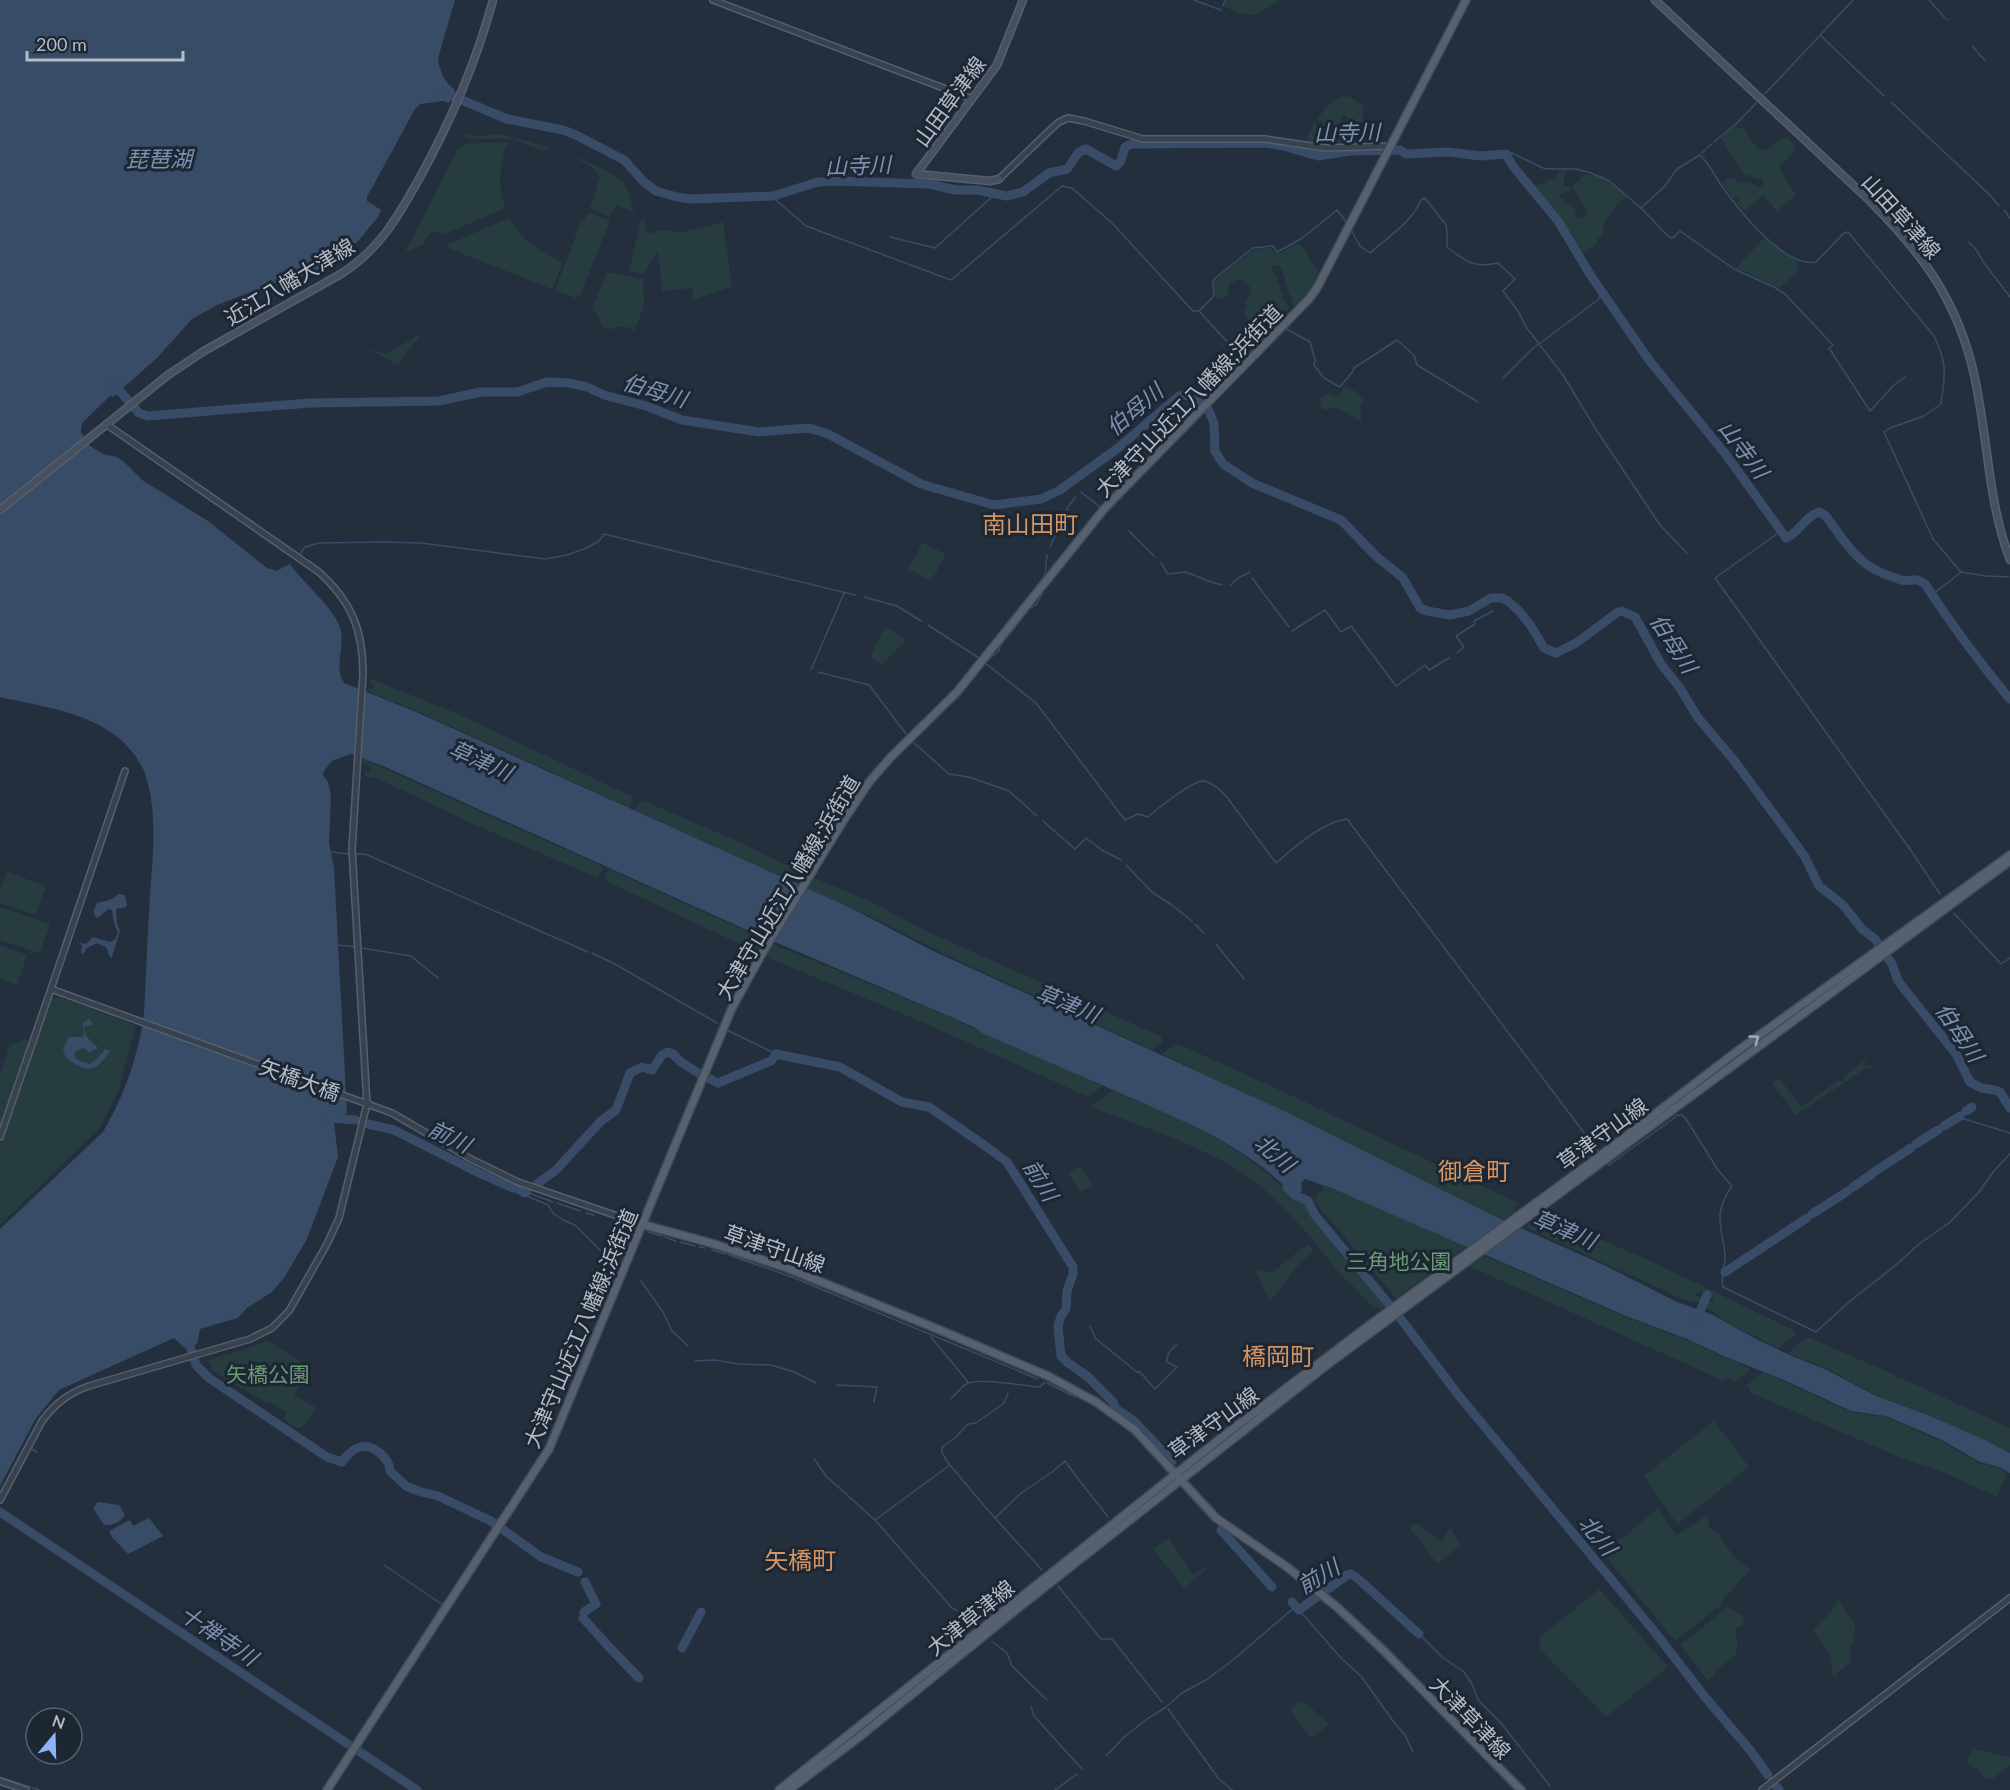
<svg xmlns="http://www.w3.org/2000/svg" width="2010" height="1790" viewBox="0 0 2010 1790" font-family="Lato,'Noto Sans JP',sans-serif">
<rect width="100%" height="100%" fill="#242f3e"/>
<path fill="#263c3f" d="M1225,0H1280C1251,18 1256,19 1224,7Z
M1348,96L1364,106L1362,126L1364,144H1345L1339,146L1338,140L1349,124L1347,117L1344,115L1341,117L1342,122C1333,127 1333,138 1326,145L1309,142L1307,138L1314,123L1318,127L1323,125V123L1317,119C1323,112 1330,101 1338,98C1341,96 1345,97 1348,96Z
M1734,127L1745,129L1747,134L1758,149L1764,150L1785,137L1789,138L1795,147L1794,151L1779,167L1796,195L1777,211L1763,195L1744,211L1738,203L1739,199L1738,197H1732L1723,185L1724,181C1731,176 1732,178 1739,183L1747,182L1760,187L1764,184L1762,179H1754L1752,175L1747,176L1743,173L1721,138Z
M465,133C479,139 489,133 502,135C527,140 613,165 626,186C630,193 631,204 634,212L616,205L610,217L590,208L600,177C593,162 564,154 549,148L542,151L511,138L510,140C494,136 478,142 464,136Z
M499,142L507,143C499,165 498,186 505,208L445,234C435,229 426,232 424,244L405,252L458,149L466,144Z
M1561,170L1567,171L1564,177V186L1571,188V190L1558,195L1560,197H1564L1563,201L1575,209L1577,219L1588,215C1585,204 1578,198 1573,187L1575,183L1580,180L1582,176C1599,170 1614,185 1626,196V198C1614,207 1603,218 1603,234L1597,239L1598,243L1582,253C1576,251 1568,238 1570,233C1563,229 1554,216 1554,207L1546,204L1534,188V186L1539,183L1544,184L1550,179L1554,180Z
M588,212L610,221L580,295L575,298L555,290L581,222L584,221Z
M509,218C522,240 540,253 563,262L552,289L448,248L449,244Z
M641,219L645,221V231L651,234L658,230L684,232L723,222L732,286L693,300L692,288L662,291L658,251L644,274L629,271Z
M1765,237L1796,261L1799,269L1780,288L1736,268Z
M1297,244C1308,248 1306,254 1311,262C1312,265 1316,266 1317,269C1321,279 1303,300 1295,305H1293L1281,268L1279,265H1271V267C1279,279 1280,295 1289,307L1286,312L1254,324L1251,323L1243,312L1247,306L1245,300L1250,296C1253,286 1247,283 1239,279L1229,284L1228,294C1224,298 1221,299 1216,298L1214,284L1216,280L1251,252L1257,249L1271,248L1274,252L1278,254Z
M607,272L643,279L644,306L634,331C627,326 619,324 611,330L602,326L598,315L592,309Z
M422,333L398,365L368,349L387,354Z
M1343,387L1355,391L1364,400L1359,407L1362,409L1360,414L1362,419L1359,421L1342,410L1331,407L1328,410L1321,408L1320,400L1324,395L1330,393L1333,396H1339Z
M923,542L946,555L931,581L908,569Z
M887,628L904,638V642L882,664L870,658L883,630Z
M371,679L458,714L633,797L630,808L426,715L367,691L368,687L373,689L375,685L370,681Z
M363,759L604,867L600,874L596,877L475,825L379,779L365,776L363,771L370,772L371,767L363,763Z
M642,800L728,837L803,873L798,884L635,810Z
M609,869L748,932L765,939L755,951L608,882L605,877Z
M7,872L46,886L36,915L0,903V892Z
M814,878L867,900L931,933L1162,1037L1161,1040L1163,1042L1152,1050L944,954L872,917L807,888Z
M0,907L50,924L40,953L0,940Z
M773,944L943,1014L1102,1086L1092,1094L1087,1096L915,1019L769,958L767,954Z
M0,945L27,955L17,985L0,979Z
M59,997L136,1025L119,1089L99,1129L0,1225V1074L10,1045L25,1039L36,1042L51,999Z
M1178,1044L1271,1086L1520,1204L1519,1206L1516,1205L1515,1211L1503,1220L1309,1123L1161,1054Z
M1868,1058L1864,1064L1866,1067L1870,1064L1872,1067L1866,1068L1796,1115L1773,1085L1774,1082L1780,1079L1801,1107L1839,1080L1841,1082L1844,1080L1843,1077Z
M1113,1090C1149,1107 1188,1121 1222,1141C1248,1157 1270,1175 1292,1196C1301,1204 1305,1196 1310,1213L1385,1306L1379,1310L1377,1307L1374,1308L1351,1284L1347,1282C1317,1246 1288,1206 1250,1178C1204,1146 1143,1127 1091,1107Z
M1080,1166L1093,1185L1080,1192L1068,1173Z
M1321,1184L1405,1219L1466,1247L1396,1298L1315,1202L1317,1194L1325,1190Z
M1545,1215L1657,1264L1795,1331L1794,1333L1796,1334L1778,1348L1728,1323L1707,1308L1708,1304L1705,1302L1706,1300L1714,1303L1715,1301C1709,1297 1705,1292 1698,1292L1696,1295L1703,1299L1702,1301L1700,1300L1697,1303L1687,1301L1525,1227Z
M1308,1244L1314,1251L1300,1263L1271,1300L1264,1291L1255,1269L1271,1273Z
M1485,1256L1625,1317L1687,1340L1751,1369L1736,1382L1725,1377L1724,1381L1469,1266Z
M1806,1338H1810L1895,1375L1894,1377L1898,1379L1899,1377L2010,1428V1452L1929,1415L1877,1396L1828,1369L1788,1353Z
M267,1340L311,1368L294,1395L317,1408L301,1428H296L284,1419L282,1422L287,1412L269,1401L267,1403L211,1370L212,1367L208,1360L252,1347Z
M1763,1372L1851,1412L1886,1417L1941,1441L1979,1463L1999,1468L2007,1473L1997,1497L1943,1472L1906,1460L1749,1392L1751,1388L1746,1386Z
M1714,1421L1749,1467L1677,1524L1644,1476Z
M1658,1508L1676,1535L1679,1534L1706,1516L1709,1521L1708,1526L1719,1535L1734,1557L1750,1570L1722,1600L1721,1605L1675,1641L1601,1551L1625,1536Z
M1416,1522L1441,1542L1450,1528L1461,1545L1440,1562H1436L1409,1527Z
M1169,1538L1193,1575L1207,1567L1208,1568L1184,1588L1153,1549Z
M1599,1589L1668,1667L1606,1717L1540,1649L1539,1638Z
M1838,1600L1855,1625L1853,1644L1847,1645L1850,1647L1851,1661L1833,1677C1832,1654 1828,1649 1813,1631L1831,1613Z
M1728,1607L1744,1617L1743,1625L1735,1629C1741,1658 1736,1655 1714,1671L1716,1674L1708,1680L1680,1645Z
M1300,1702L1305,1703L1329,1724L1311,1738L1291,1711V1708Z
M1973,1749L2010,1757V1765L1992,1779L1981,1777L1982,1773L1966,1762Z"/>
<path fill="#394c67" d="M0,0H455L438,58C439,70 445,83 455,90L449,103L443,101L420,104L415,109L367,197V201L381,210L378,217L358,241L343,256L330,265L305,276L291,277L217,305L192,319L157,358L113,397L111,395L82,423L81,432L90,446L103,454L117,457L123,461L142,480L208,521L267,568L276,571L290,564C304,584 332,606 340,627C346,645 333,667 344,683L414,711L851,908L931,950L1284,1111L1494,1216L1606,1266L1677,1302L1711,1314L1756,1339L1792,1356L1827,1370L1876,1396L1928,1415L1985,1440L2010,1453V1473L1999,1467L1980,1462L1942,1440L1886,1416L1851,1411L1786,1381L1726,1357L1687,1339L1626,1316L1329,1187L1305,1179L1301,1183L1302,1191L1294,1196C1250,1148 1192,1125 1134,1099C1083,1077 1033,1055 982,1033L974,1027L944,1014L749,931L383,766L351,754L332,761L324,771L323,775L328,782L331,795L329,842L334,868L347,1113L334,1122L338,1157L307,1239L284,1278L272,1292L247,1308L238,1318L200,1329L197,1344L185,1348L174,1338L59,1390L36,1418L0,1486V1229L103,1132C124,1097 139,1054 144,1013C146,980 147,946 149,912C151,870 159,822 147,780C143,764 132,750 120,739C88,712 40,706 0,697Z
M119,894L125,895L127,905L126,907L116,909L117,924L120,931L111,959L106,947L97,943L87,948L83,954L81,953L82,946L80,943L86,944L93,937L110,942L115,939L118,932C114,925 113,918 112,910L108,909L98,918L94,915V910L97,903L110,900Z
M89,1019L93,1024L84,1027L86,1036L98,1048L89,1053L86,1049L82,1048L74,1053C75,1060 83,1063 90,1064L98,1058L105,1049L110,1051C100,1066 92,1074 75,1064C67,1059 65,1058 63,1049L69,1037H83L84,1033L83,1023Z
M98,1502L119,1505L125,1515C121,1522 112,1526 104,1525L93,1508Z
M149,1518L163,1536L128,1554L112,1537L109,1531L130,1520L133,1526Z"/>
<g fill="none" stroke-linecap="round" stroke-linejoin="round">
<path stroke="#394c67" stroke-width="1.5" d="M1194,0L1221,10
M1929,0L1945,18
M1223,6L1225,0
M1947,19L1948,20
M1821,36L1884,96
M1972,46L1977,51
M1978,53L1985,60
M1765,94L1853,0
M1891,102L1990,195L1999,206
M1714,142L1736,124L1756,103
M1707,148L1712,144
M1702,153L1705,150
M1506,154L1512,153L1543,168L1550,169H1576L1591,173L1608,180L1641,208L1669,237L1673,238L1680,231L1734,269L1774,287L1785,294L1833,345L1829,348L1870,411L1894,385L1905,377
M775,195L777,201L806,226L951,280L1062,186L1072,188L1113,224L1193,311H1199L1214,296L1213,284L1214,279L1253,248L1273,246L1277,252L1301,239L1337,210L1347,223
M1641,208L1665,186L1677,169L1700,155C1710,164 1714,175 1721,185C1737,208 1785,269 1816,262L1844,233L1848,232L1934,336C1948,366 1945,373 1941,404L1924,416L1890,428L1884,432L1933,539L1961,572L1932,595
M2004,210L2010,218
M1351,230L1360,246L1370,253C1388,237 1412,222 1421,200L1425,198L1446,225L1447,231V247C1467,262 1472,268 1498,263L1515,279L1503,291L1518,311L1526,327L1563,375L1597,431L1660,525L1687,553
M890,237L935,248L995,194
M1968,242L1975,248L1984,263L2010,297
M1199,311L1231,346L1253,329L1271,321L1280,326
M1285,328L1310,342L1315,360L1314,365L1324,378L1340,387L1353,371L1354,368L1397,340L1414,355L1417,365L1478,402
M1503,378L1531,350L1599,299L1601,289
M1081,492L1100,507
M1129,531L1155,557
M1777,534L1715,578L1912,852L1940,894
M1050,547L1068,507L1076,496
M299,555L305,547L319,543L384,542L421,543L545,559L567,555L584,549L599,541L604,534L855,595
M1161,563L1168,574L1186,572L1211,582L1222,585
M1961,572L1986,576L2009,577
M1045,575L1047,555
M1252,578L1289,627
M1231,585L1238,578L1250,572
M864,597L897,606L921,621
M928,625L979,658
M1292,631L1325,610L1341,632L1351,626L1396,686L1425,665L1429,670L1449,658
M1457,653L1464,647L1456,636L1475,624L1474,621L1493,611
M985,662L999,651L1000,646L1030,608L1036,605L1045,588
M985,663L1036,703L1125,820L1138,814L1148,817C1157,809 1192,781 1203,781C1212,782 1220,790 1226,796L1276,863C1295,847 1321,823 1347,819L1600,1154
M811,670L844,593
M818,672L869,685L906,734
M913,742L949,774L969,777L1009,791L1037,816
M1043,821L1075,849L1086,838L1102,850L1121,860
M331,852L350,854
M354,854H365L588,952
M1126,865L1153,893L1172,905L1192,921
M1954,913L2001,964L2010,958
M1195,924L1204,933
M1216,944L1244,979
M337,945L356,947
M361,948L411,956L438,978
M592,953L615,964L717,1023
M727,1030L776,1054
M1958,1117L2010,1133
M1606,1163L1609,1165L1678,1115H1682L1686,1119L1718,1170L1732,1186C1712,1215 1722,1225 1725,1255C1726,1266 1720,1273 1723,1287L1816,1332L1849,1302L1896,1265L1919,1244L1949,1223L1979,1192L1993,1172L2010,1154
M526,1192L553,1202
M525,1193L529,1197L548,1205L554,1214L563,1220L575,1225L606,1256
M557,1203L580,1211
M586,1213L594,1215
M648,1232L662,1236
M665,1237L676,1241
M680,1242L695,1246
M699,1247L705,1248
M712,1250L726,1254
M729,1255L792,1277L1038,1379
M641,1281L663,1312L672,1331L688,1346
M1090,1326L1096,1339L1138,1373L1139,1371L1155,1389L1177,1367L1167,1362C1166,1354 1172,1348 1177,1344
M932,1334L931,1337L968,1382
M695,1361L715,1360L739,1364L771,1365L794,1372L816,1383
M1047,1383L1075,1397
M837,1385L877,1387L874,1402
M950,1399C957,1394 961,1386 968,1383C982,1378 1024,1386 1040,1387L1045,1382
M1110,1407L1116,1409
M30,1448L37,1452
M814,1459L826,1476L875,1520L952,1608L965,1614L971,1620
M949,1464L942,1453V1447L956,1437L968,1424L976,1423L1004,1403L1008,1393
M996,1517L1020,1494L1052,1472L1065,1461C1078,1480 1094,1498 1108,1517
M875,1520L950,1465L986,1508L1042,1570
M384,1565L443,1605
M1058,1586L1101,1639H1112L1162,1702
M1299,1610L1342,1659L1361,1676L1393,1721L1405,1735L1413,1752
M1419,1634L1442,1657L1464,1672L1472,1684L1478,1700L1501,1723L1550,1786
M993,1642L1007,1653L1012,1666L1047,1700
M1031,1707L1034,1716L1082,1769
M1168,1709L1219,1779L1232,1790
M1106,1756L1124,1737L1147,1719L1166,1707L1182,1693L1206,1680L1233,1660L1296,1606
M0,1777L39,1790
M0,1785L16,1790
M1055,1790L1077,1774"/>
<path stroke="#394c67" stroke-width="9" d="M440,94L452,96L507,119L563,130L576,135L624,160L645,183L656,191L677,197L692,199L773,196L818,182L833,181L929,184L955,190H977L1007,196L1023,192L1049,173L1067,169L1079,152L1086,149L1116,166L1121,161L1125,147L1131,144L1266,143L1284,146L1318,156L1350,151L1400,150L1406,154L1448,152L1481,156L1506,154L1512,165L1558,221L1591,276L1649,360L1727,456L1786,538C1800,532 1804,517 1819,512L1825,515C1838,532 1853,557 1872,568C1880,573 1890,576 1898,579C1909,584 1914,575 1925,584C1951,624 1979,662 2010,699
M110,387L120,391L139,413L148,416L310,403L439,401L481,392H517L547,382L569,383L587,387L604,395L646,406L682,420L759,432L809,428L828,434L921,484L994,505L1041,499L1060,490L1118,448L1179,396L1183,395L1190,396L1208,409L1214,423L1215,451L1223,464L1252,483L1341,520L1376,556L1403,578L1420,608L1427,611L1450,615L1469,611L1491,598H1502L1508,601L1520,612L1531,626L1544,648L1556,653L1576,643L1618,612L1622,611L1635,617L1661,664L1680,688L1698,718L1733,759L1787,832L1805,857L1819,886L1843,905L1862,929L1875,939L1892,964L1898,981L1956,1054L1970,1082L1981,1088L1995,1090L2000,1092L2010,1108
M706,1077L718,1083L771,1061L776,1054L840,1067L902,1102L929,1107L984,1145L1007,1162L1073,1267V1274L1067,1291L1066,1309L1061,1316L1058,1326L1061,1356L1068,1363L1087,1376L1113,1402L1116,1409L1134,1421L1172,1461
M1966,1111L1972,1107
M329,1118L356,1120
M368,1124L394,1130L481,1174L513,1188
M1944,1126L1960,1116
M1916,1144L1938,1130
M1874,1172L1911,1148
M537,1184L556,1170L601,1121L616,1110L630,1073L642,1067L652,1070L662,1055L668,1052L673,1054L681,1062L700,1074
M1287,1187L1295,1195L1308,1201L1315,1215L1397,1314
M1853,1187L1872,1174
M519,1190L525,1193L527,1191
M1812,1214L1848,1191
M1725,1272L1807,1218
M1400,1318L1460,1397L1654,1631L1705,1697L1750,1750L1768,1775
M1696,1321L1707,1295
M190,1346L196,1365L209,1378L327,1457L342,1462C347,1455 352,1449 360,1447C373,1443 390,1459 390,1471L406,1486L418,1491L438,1496L491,1521L541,1557L578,1572
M0,1512L417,1790
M1221,1530L1272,1587
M1292,1602L1299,1610L1347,1575L1351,1574L1356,1577L1419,1634
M584,1612L596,1604L585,1582
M583,1618L609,1647L639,1678
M682,1648L701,1612
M1776,1786L1779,1790"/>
<defs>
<path id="tertiary" d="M713,0L972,99
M999,179L1049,131L1059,122L1068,118L1084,121L1143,139H1265L1325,148L1390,146
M125,771L51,989L392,1113L471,1159L518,1182L641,1224
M0,1137L51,989
M0,1500L42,1421C55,1404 68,1393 89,1386L250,1339L272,1328L289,1311L327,1244L339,1218L367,1104L352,849L363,674C363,630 352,602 319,572L106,424
M0,1781L26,1790
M1762,1790L2010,1598"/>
<path id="secondary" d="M1655,0L1869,200C1921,252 1956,298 1973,370C1988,433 1987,499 2010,560
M916,174L997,65L1023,0
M916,174L990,181L999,179
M0,510L168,375L204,351L341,274C380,249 397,218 419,179C451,121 476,63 493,0"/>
<path id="primary" d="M641,1224L711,1243L787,1268L935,1328L1048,1376L1096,1402L1135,1430L1216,1518L1287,1567L1337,1607L1383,1650L1521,1790
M327,1790L549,1449L732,1008L764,950L845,818L870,781L890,758L957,692L1104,509L1309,299L1317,288L1466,0
M779,1790L1226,1434L1360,1332L1597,1158L1740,1049L2010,855
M789,1790L858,1738L1022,1605L1327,1365L2010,861"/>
</defs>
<use href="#tertiary" stroke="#565f6c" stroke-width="8"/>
<use href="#secondary" stroke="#565f6c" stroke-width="9"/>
<use href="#primary" stroke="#414a57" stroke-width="10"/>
<use href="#tertiary" stroke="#38414e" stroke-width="5"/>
<use href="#secondary" stroke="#465061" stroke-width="6"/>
<use href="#primary" stroke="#56606e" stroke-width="7"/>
</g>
<defs><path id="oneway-chevron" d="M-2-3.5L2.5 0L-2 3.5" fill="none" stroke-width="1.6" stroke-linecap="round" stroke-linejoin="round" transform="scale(1.5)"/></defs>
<use stroke="#a1aab7" href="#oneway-chevron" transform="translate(1755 1039) rotate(-36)"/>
<g text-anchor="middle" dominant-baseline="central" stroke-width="6" stroke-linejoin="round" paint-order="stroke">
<g font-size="21" fill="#b4bcc9" stroke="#1d2633">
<text transform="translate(949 101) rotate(-54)">山田草津線</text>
<text transform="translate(1902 216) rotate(48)">山田草津線</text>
<text transform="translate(289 281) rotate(-31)">近江八幡大津線</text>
<text transform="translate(1188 400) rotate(-46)">大津守山近江八幡線;浜街道</text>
<text transform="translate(787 887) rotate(-59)">大津守山近江八幡線;浜街道</text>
<text transform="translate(300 1079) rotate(20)">矢橋大橋</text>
<text transform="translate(1602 1133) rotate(-36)">草津守山線</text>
<text transform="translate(775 1248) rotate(19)">草津守山線</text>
<text transform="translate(580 1328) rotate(-67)">大津守山近江八幡線;浜街道</text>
<text transform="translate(1213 1422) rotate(-36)">草津守山線</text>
<text transform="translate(970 1617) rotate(-39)">大津草津線</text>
<text transform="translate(1471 1717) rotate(46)">大津草津線</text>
</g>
<g font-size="21" fill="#6b9a76" stroke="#1d2633">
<text x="1399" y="1260">三角地公園</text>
<text x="268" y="1373">矢橋公園</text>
</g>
<g font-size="22" font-style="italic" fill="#7c92b1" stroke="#1d2633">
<text transform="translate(1347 132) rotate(-1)">山寺川</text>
<text x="159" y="158">琵琶湖</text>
<text transform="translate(858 165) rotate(-2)">山寺川</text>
<text transform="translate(655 390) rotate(17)">伯母川</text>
<text transform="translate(1134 409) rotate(-40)">伯母川</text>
<text transform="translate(1744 449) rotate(53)">山寺川</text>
<text transform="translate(1674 643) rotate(57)">伯母川</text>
<text transform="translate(481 760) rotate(24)">草津川</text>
<text transform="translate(1068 1003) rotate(22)">草津川</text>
<text transform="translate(1960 1032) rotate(56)">伯母川</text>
<text transform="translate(450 1136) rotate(26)">前川</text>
<text transform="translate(1275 1153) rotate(40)">北川</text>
<text transform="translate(1041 1180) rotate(58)">前川</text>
<text transform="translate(1565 1229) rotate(23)">草津川</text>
<text transform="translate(1598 1535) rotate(51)">北川</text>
<text transform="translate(1318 1576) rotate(-31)">前川</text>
<text transform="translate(219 1635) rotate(34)">十禅寺川</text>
</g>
<g font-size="24" fill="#d59563" stroke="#1d2633">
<text x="1030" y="523">南山田町</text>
<text x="1474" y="1170">御倉町</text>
<text x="1278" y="1355">橋岡町</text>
<text x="800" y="1559">矢橋町</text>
</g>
</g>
<g transform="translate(54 1736) rotate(19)"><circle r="28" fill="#1d2633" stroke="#59626f" stroke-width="1.5"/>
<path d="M0-4.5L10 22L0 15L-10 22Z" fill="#8ab4f8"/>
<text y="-9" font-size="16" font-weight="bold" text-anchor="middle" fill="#b4bcc9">N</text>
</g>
<path d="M27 51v9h156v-9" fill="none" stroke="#b4bcc9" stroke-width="3"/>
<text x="36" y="51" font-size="18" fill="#b4bcc9" stroke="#1d2633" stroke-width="4.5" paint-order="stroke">200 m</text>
</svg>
